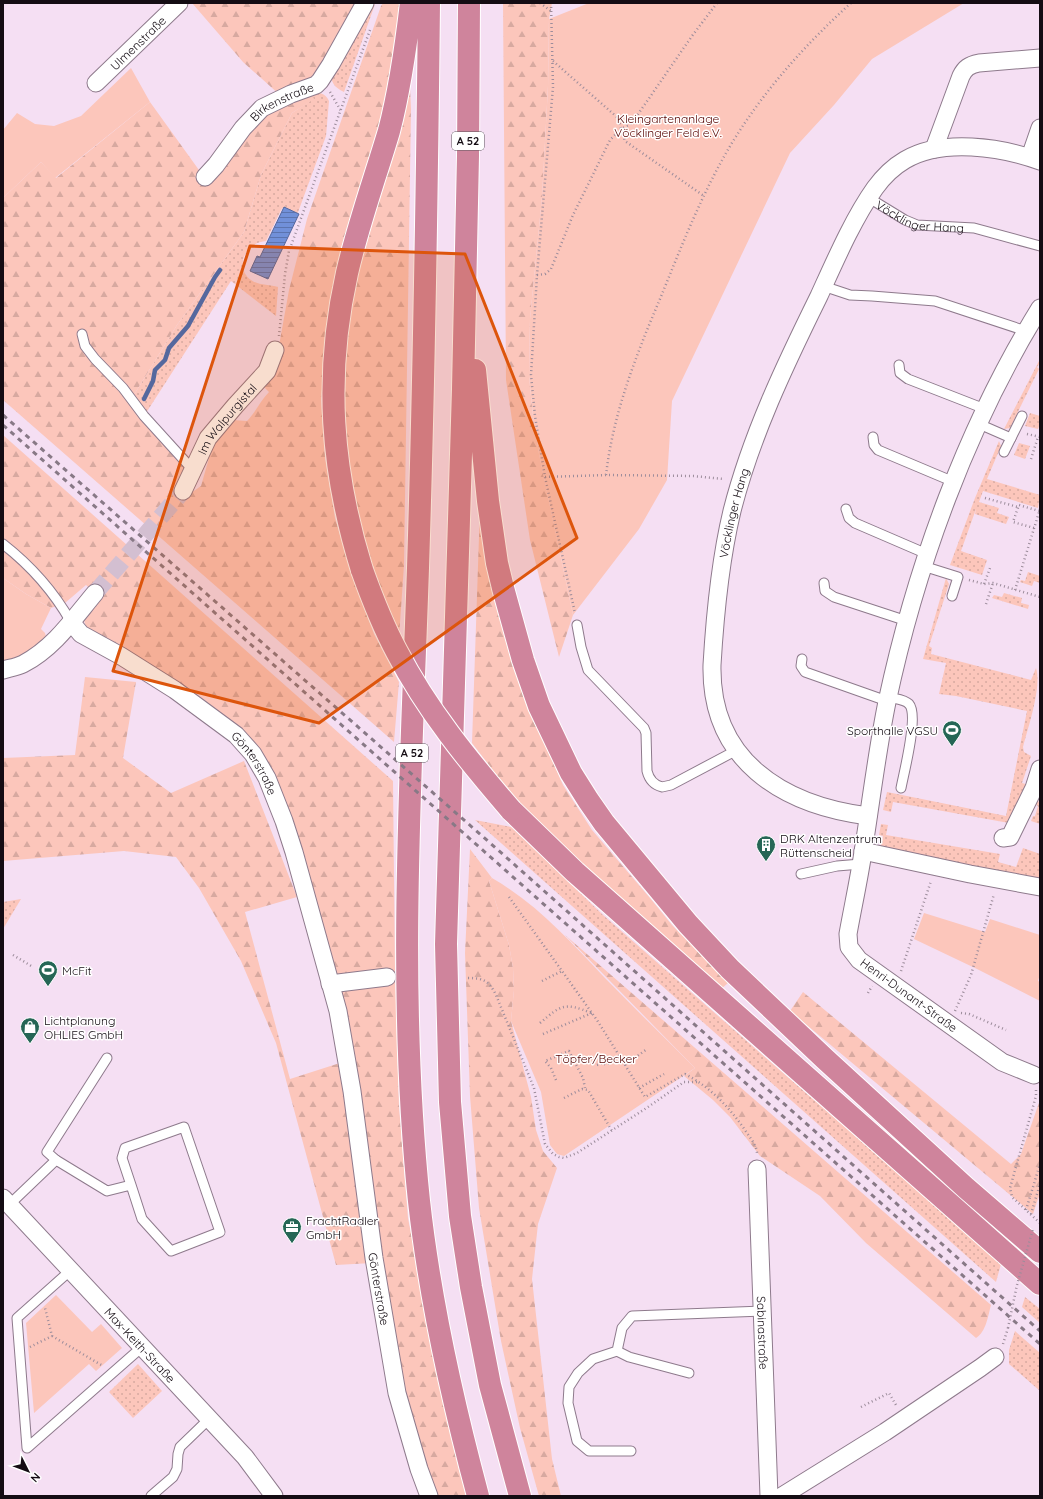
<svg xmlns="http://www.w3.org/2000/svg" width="1043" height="1499" viewBox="0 0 1043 1499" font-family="Quicksand,sans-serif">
<defs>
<pattern id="grass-dots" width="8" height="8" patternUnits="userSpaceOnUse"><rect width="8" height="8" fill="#fcc6bb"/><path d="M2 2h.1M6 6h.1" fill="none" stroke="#d7a9a0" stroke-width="1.8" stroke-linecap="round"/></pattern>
<pattern id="forest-firs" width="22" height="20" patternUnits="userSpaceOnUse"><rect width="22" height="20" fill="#fcc6bb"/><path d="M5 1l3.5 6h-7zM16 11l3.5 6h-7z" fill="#d7a9a0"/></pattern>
<pattern id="water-rules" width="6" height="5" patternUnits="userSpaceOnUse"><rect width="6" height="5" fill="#7190d9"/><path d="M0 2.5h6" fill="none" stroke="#5c74af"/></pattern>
</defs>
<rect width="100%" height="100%" fill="#f5dff3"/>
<path fill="url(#grass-dots)" d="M371,3H375L374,7L344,92C334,87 331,83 331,72Z
M310,92C319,93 325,92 329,101L326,136L297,215L282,208L266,241C261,242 255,243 251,247C241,255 239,272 251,280C257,285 270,285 278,287L276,316L231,281L146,413L132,398L177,325L244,232L261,175L292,113L313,99Z
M1040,359V363L1037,367L1039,369L1010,428L1004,429Z
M1030,413L1040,416V424L1038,429L1025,426Z
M999,441L1001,446L987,479L1040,495L1038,508L983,491L979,502L999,508L997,513L1009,517L1006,524L975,514L976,509L961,551L987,560L982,575L950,565L975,498Z
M1019,443L1030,446L1025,459L1014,455Z
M1028,572L1040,576V583L1034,581L1032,586L1020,582L1021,580L1025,581Z
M946,578L949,584L929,646L932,648L931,654L1031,680L1036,668C1042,687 1028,727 1023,747L1024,752L1031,756L1022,783L1029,785L1009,823L893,802L891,812L883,810L887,792L1006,816L1027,711L956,696L939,694L946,663L923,659Z
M1004,593L1022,598L1021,603L1029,605L1028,609L992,598L994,595L1002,597Z
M1037,801L1040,802V824L1031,821L1033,816H1035L1038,806L1036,805Z
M475,820L511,827L603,915L1001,1264L996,1282Z
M881,824L888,825L886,835L1000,854L998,862L1016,867L1023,848L1040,854V879L877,850V845H881L883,836L879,835Z
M21,899L3,929V902Z
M1025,1297L1040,1309V1323L1022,1307Z
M1015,1331L1040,1353V1391L1009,1364V1350Z
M138,1364L162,1391L133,1418L109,1392Z"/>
<path fill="url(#forest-firs)" d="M192,3H361L318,72L306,83L314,99L292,113L261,175L244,232L177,325L132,398L191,459L188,495L201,486L213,444L233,420L247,421C256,412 260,401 269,392L263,386L277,357L289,290L307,219L381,6L383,3H404L391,82L340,261L328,329L321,400L325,458L335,518L352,576L374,634L399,682L394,742L3,400V198L41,162L56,178L150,102L204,177L281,96L243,62Z
M503,3H552L549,19L548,86L542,197L530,319L529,376L533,416L539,454L573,615L559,657L530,540L506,380Z
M410,87L411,109L404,565L399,637L370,566L343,447L342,395L349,308L363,246Z
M3,435L393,781L395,970L399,1106L408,1218L443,1398L470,1496H436L404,1402L358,1103L255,748L93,633L86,627L83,617L100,598L86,585L65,603L51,608L26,594L3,578Z
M480,507L542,737L563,785L592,830L650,898L672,925L728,983L720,990L522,808L472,743Z
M85,677L136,682L123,758L171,793L244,761L297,897L245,912L290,1079L343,1062L372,1263L336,1265L276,1043L241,961L199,888L176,857L124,851L3,861V758L75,755Z
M470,849L492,878L489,881L509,945L513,968L514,990L511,1021L531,1097L536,1130L543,1151L557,1168L538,1224L532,1279L552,1459L561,1496H539L520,1428L501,1341L479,1208L470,1096L465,953Z
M565,935L991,1305C988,1316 986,1332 976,1338L866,1243L820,1196L760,1156L730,1117L713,1100L684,1076L695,1068Z
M803,992L1011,1164L1021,1154L1040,1100V1193L1033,1214L790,1011Z"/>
<path fill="#fcc6bb" d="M589,3H964L872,59L834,105L790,153L672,401L667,480L639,529L573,615L539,454L533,416L529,376L530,319L542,197L548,86L549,19Z
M131,68L150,102L55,178L41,162L3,198V130L17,113L35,124L54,126L81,116Z
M3,578L26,594L51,608L41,629L45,633L46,637C35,650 20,658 3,661Z
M492,878C538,905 568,939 604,977C634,1008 665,1038 695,1068L564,1156L557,1154L550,1145L541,1092L511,1021L514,990L513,968L509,945L489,881Z
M924,913L985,932L990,919L1040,935V974L1038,981L1040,982V1001L977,969L914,939Z
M56,1295L92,1332L101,1324L122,1348L96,1371L89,1364L34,1413L26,1323Z"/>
<path fill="url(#water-rules)" stroke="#55689e" d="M284,207L299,214L268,279L250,271L257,256L260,257Z"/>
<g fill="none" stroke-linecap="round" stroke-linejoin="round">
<path stroke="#55689e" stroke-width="4.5" d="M144,399L153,381L155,370L165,360L169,348L188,326L215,277L220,270"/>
<path stroke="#d3bfd1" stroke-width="17" stroke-dasharray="17 8" stroke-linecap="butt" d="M95,593L183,491"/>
<defs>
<g id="service">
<path id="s1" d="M869,198L905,220L917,225L974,228L1040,246"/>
<path d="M823,286L850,295L872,296L935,301L1026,331"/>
<path d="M82,334L85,346L95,359L123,388L144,416L193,470"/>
<path d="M899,365L900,373L908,379L985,409"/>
<path d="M979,424L1011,438L1004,452"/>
<path d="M873,437L874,445L878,450L954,482"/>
<path d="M1011,438L1022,416"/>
<path d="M846,509L849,518L855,523L927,554"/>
<path d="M3,544C30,565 54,592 71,622"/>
<path d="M923,566L958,577L952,596"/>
<path d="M824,583L825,591L834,597L907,621"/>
<path d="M577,625L581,647L588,670L644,728L646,733L647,771C649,779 654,785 662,787L671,785L737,750"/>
<path d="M802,659L801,666L805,672L887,701"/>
<path d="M888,697C895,699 904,699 909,704C919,715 904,772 901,788"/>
<path d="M801,874L837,866L861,864"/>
<path d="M56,1160L47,1152L107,1058"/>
<path d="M10,1204L56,1160L107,1191L131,1185L142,1219L171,1251L220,1232L184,1127L125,1148L122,1158L131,1185"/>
<path d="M71,1270L17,1318L27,1448L142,1347"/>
<path d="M617,1351L629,1357L689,1373"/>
<path d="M631,1451H589L577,1441L568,1403L569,1387L578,1373L593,1359L617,1351L622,1328L632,1316L763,1311"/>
<path d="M151,1496L173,1477L177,1469L178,1454L180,1447L209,1419"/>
</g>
<g id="minor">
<path id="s2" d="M96,83L179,3"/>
<path d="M934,149L961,76C965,68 969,65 979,63L1040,58"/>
<path d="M1030,157L1040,128"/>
<path id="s3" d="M205,177L216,165L243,128L262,108L291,94L316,85L320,81L331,64L365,3"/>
<path id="s4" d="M183,491L208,438L235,406L267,371L275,350"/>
<path id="s5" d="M71,622L81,634L121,656L175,690L236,735L253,754L267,778L284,821L294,852L338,1011L352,1091L374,1258L397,1393L419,1469L429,1496"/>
<path d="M3,670C10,668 17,667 23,664C54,648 74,618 95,593"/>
<path id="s6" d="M868,816C782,805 710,760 712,665C715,614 720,561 732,511C751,436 785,365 819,296C835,261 853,219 875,188C883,177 893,167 905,160C942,138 1001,147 1040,161"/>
<path d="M1003,838L1010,837L1034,788L1040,769"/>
<path d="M863,851L970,874L1040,887"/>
<path d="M330,984L387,977"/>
<path d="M1034,1075L1002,1062L859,960L849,947L848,934C853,906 859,879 863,852C871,802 877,751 887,702C916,566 967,426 1040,308"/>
<path id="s7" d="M757,1169L769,1496"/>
<path id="s8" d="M3,1198L245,1457L274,1496"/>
<path d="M782,1496L885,1432L980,1368L995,1357"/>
</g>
<path id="motorway" d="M429,3C427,191 424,380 418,568C411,779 397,991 419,1201C430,1301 452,1399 478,1496
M469,3L468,156L463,389L446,944L450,1102L460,1216L471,1287L490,1385L520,1496
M475,370L488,501L497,563L503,588L523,660L539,706L571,773L588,800L604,823L688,924L730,969L825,1059L966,1188L1040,1252
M362,570C331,470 324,376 347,273C358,225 375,178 389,131C400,89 406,46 411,3
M511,810L575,872L1040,1284"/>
</defs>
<use href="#service" stroke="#8e7a8c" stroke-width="11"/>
<use href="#minor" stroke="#8e7a8c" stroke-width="19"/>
<use href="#motorway" stroke="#fff" stroke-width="24"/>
<path stroke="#9c8c9b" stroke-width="2.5" stroke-dasharray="1 3" stroke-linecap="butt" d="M540,3L551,11
M551,3L553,87L537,275L531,375L535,416L545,477L575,613
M553,61L618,118L625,141L704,196
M330,92L341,111
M537,275L545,274L551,269L573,215L610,140L621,129L632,123L692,36L717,3
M279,336L285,274L289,251L370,30
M1027,434L1040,437
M1031,459L1038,437
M606,475C613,414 636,355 660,299C682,245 704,188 735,138C767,87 807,43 851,3
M545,477L606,475L693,476L724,479
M985,498L1018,507
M1034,528L1013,522L1019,505L1039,511
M969,580L984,584L993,583L1040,597
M984,584L990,568
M1015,590L1040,509
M986,604L993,583
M509,897L597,1020L645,1097L685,1074L687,1075C711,1088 729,1107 745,1130C750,1138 757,1145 757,1154
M13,955L33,967
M901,971L931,881
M468,978C484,978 489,981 496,995L534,1088L545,1144L553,1154L559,1157L564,1158L577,1153L648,1107L684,1082H698
M542,981L562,971
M868,993L872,986
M955,1011L971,975L994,894
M961,1013L969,1014L1006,1030
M540,1023C561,1005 565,1002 591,1013
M543,1034L592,1013
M597,1065L603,1063L606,1065L620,1056
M625,1065L647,1049
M556,1080L551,1068L545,1061L569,1051L583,1078L585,1088
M639,1088L664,1074
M1036,1090V1096L1010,1188L1012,1197L1040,1223
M564,1098L582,1089L588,1090L612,1131
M1026,1210L1040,1164
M1031,1214L1040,1184
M52,1336L103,1366
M1003,1344L1008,1328
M30,1347L52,1336L45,1308
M861,1407L889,1393L896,1405"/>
<use href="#service" stroke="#fff" stroke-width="9"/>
<use href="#minor" stroke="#fff" stroke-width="17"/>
<use href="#motorway" stroke="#cf849c" stroke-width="22"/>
<path stroke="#887986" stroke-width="3" stroke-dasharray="5 5" stroke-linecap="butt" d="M3,415L489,842L1040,1331
M3,425L1040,1344"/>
<defs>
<path id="motorway-bridge" d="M362,570C372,598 383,626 397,652C427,710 468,760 511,810"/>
</defs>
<use href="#motorway-bridge" stroke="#fff" stroke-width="24" stroke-linecap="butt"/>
<path stroke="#9c8c9b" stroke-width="2.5" stroke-dasharray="1 3" stroke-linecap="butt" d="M1008,1328L1017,1285L1033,1229"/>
<use href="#motorway-bridge" stroke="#cf849c" stroke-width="22"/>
</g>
<path fill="#dd550c" fill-opacity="0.2" stroke="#dd550c" stroke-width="3" stroke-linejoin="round" d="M250,246L465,254L577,538L319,723L113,671Z"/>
<defs>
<symbol id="stadium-pin" viewBox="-11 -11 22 30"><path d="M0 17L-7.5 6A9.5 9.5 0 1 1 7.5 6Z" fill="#256655" stroke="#fff"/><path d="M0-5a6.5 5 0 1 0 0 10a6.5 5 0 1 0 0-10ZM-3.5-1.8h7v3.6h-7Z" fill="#fff"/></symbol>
<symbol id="building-pin" viewBox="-11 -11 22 30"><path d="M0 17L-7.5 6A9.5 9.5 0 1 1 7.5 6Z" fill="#256655" stroke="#fff"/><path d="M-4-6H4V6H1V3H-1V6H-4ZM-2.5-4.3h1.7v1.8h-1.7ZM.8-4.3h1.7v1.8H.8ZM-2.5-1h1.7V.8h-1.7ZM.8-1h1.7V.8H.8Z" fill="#fff"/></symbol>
<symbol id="shop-pin" viewBox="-11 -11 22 30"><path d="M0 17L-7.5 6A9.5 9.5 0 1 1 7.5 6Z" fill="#256655" stroke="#fff"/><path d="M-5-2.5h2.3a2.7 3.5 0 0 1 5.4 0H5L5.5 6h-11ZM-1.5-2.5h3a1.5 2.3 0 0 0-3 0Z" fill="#fff"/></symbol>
<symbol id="office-pin" viewBox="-11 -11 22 30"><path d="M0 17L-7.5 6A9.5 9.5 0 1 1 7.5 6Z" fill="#256655" stroke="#fff"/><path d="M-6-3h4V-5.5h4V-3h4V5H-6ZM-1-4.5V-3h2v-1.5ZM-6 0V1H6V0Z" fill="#fff"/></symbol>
</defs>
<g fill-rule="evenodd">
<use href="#stadium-pin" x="941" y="719" width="22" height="30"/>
<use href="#building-pin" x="755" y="834" width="22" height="30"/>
<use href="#stadium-pin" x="37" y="959" width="22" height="30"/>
<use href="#shop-pin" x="19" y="1016" width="22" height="30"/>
<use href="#office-pin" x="281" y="1216" width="22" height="30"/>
</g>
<g text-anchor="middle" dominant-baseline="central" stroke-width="3" stroke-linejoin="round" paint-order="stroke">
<g fill="#fff" stroke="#5a555a" stroke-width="1">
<rect x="452" y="132" width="32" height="18" rx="3"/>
<rect x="396" y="744" width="32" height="18" rx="3"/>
</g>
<g font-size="11" font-weight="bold" fill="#140c13">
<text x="468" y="141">A 52</text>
<text x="412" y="753">A 52</text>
</g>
<g font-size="12" fill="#140c13" stroke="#fff">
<text stroke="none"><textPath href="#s2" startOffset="58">Ulmenstraße</textPath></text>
<text stroke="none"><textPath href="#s3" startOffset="110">Birkenstraße</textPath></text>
<text stroke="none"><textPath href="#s1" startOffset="56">Vöcklinger Hang</textPath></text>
<text stroke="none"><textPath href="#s4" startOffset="85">Im Walpurgistal</textPath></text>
<text stroke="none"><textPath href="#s6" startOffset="395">Vöcklinger Hang</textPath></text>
<text stroke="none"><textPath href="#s5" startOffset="235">Gönterstraße</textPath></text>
<text transform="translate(909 995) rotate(36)">Henri-Dunant-Straße</text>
<text stroke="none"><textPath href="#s5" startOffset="779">Gönterstraße</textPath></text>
<text stroke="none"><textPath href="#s7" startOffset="164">Sabinastraße</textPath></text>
<text stroke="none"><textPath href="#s8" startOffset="201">Max-Keith-Straße</textPath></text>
</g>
<g font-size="12" fill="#570300" stroke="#fff">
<text x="668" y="118">Kleingartenanlage<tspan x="668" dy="14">Vöcklinger Feld e.V.</tspan></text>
<text x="596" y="1058">Töpfer/Becker</text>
</g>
<g font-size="12" fill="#140c13" stroke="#fff" text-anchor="start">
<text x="938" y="730" text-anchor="end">Sporthalle VGSU</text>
<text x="780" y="838">DRK Altenzentrum<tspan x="780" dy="14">Rüttenscheid</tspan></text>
<text x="62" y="970">McFit</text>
<text x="44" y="1020">Lichtplanung<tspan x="44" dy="14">OHLIES GmbH</tspan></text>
<text x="306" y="1220">FrachtRadler<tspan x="306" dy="14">GmbH</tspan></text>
</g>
</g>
<rect width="1043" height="1499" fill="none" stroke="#140c13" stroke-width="8"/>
<g transform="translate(28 1471) rotate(132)" stroke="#ffffff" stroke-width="3" paint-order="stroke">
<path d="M0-3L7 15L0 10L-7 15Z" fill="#140c13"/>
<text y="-6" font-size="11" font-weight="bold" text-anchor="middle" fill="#140c13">N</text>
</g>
</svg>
